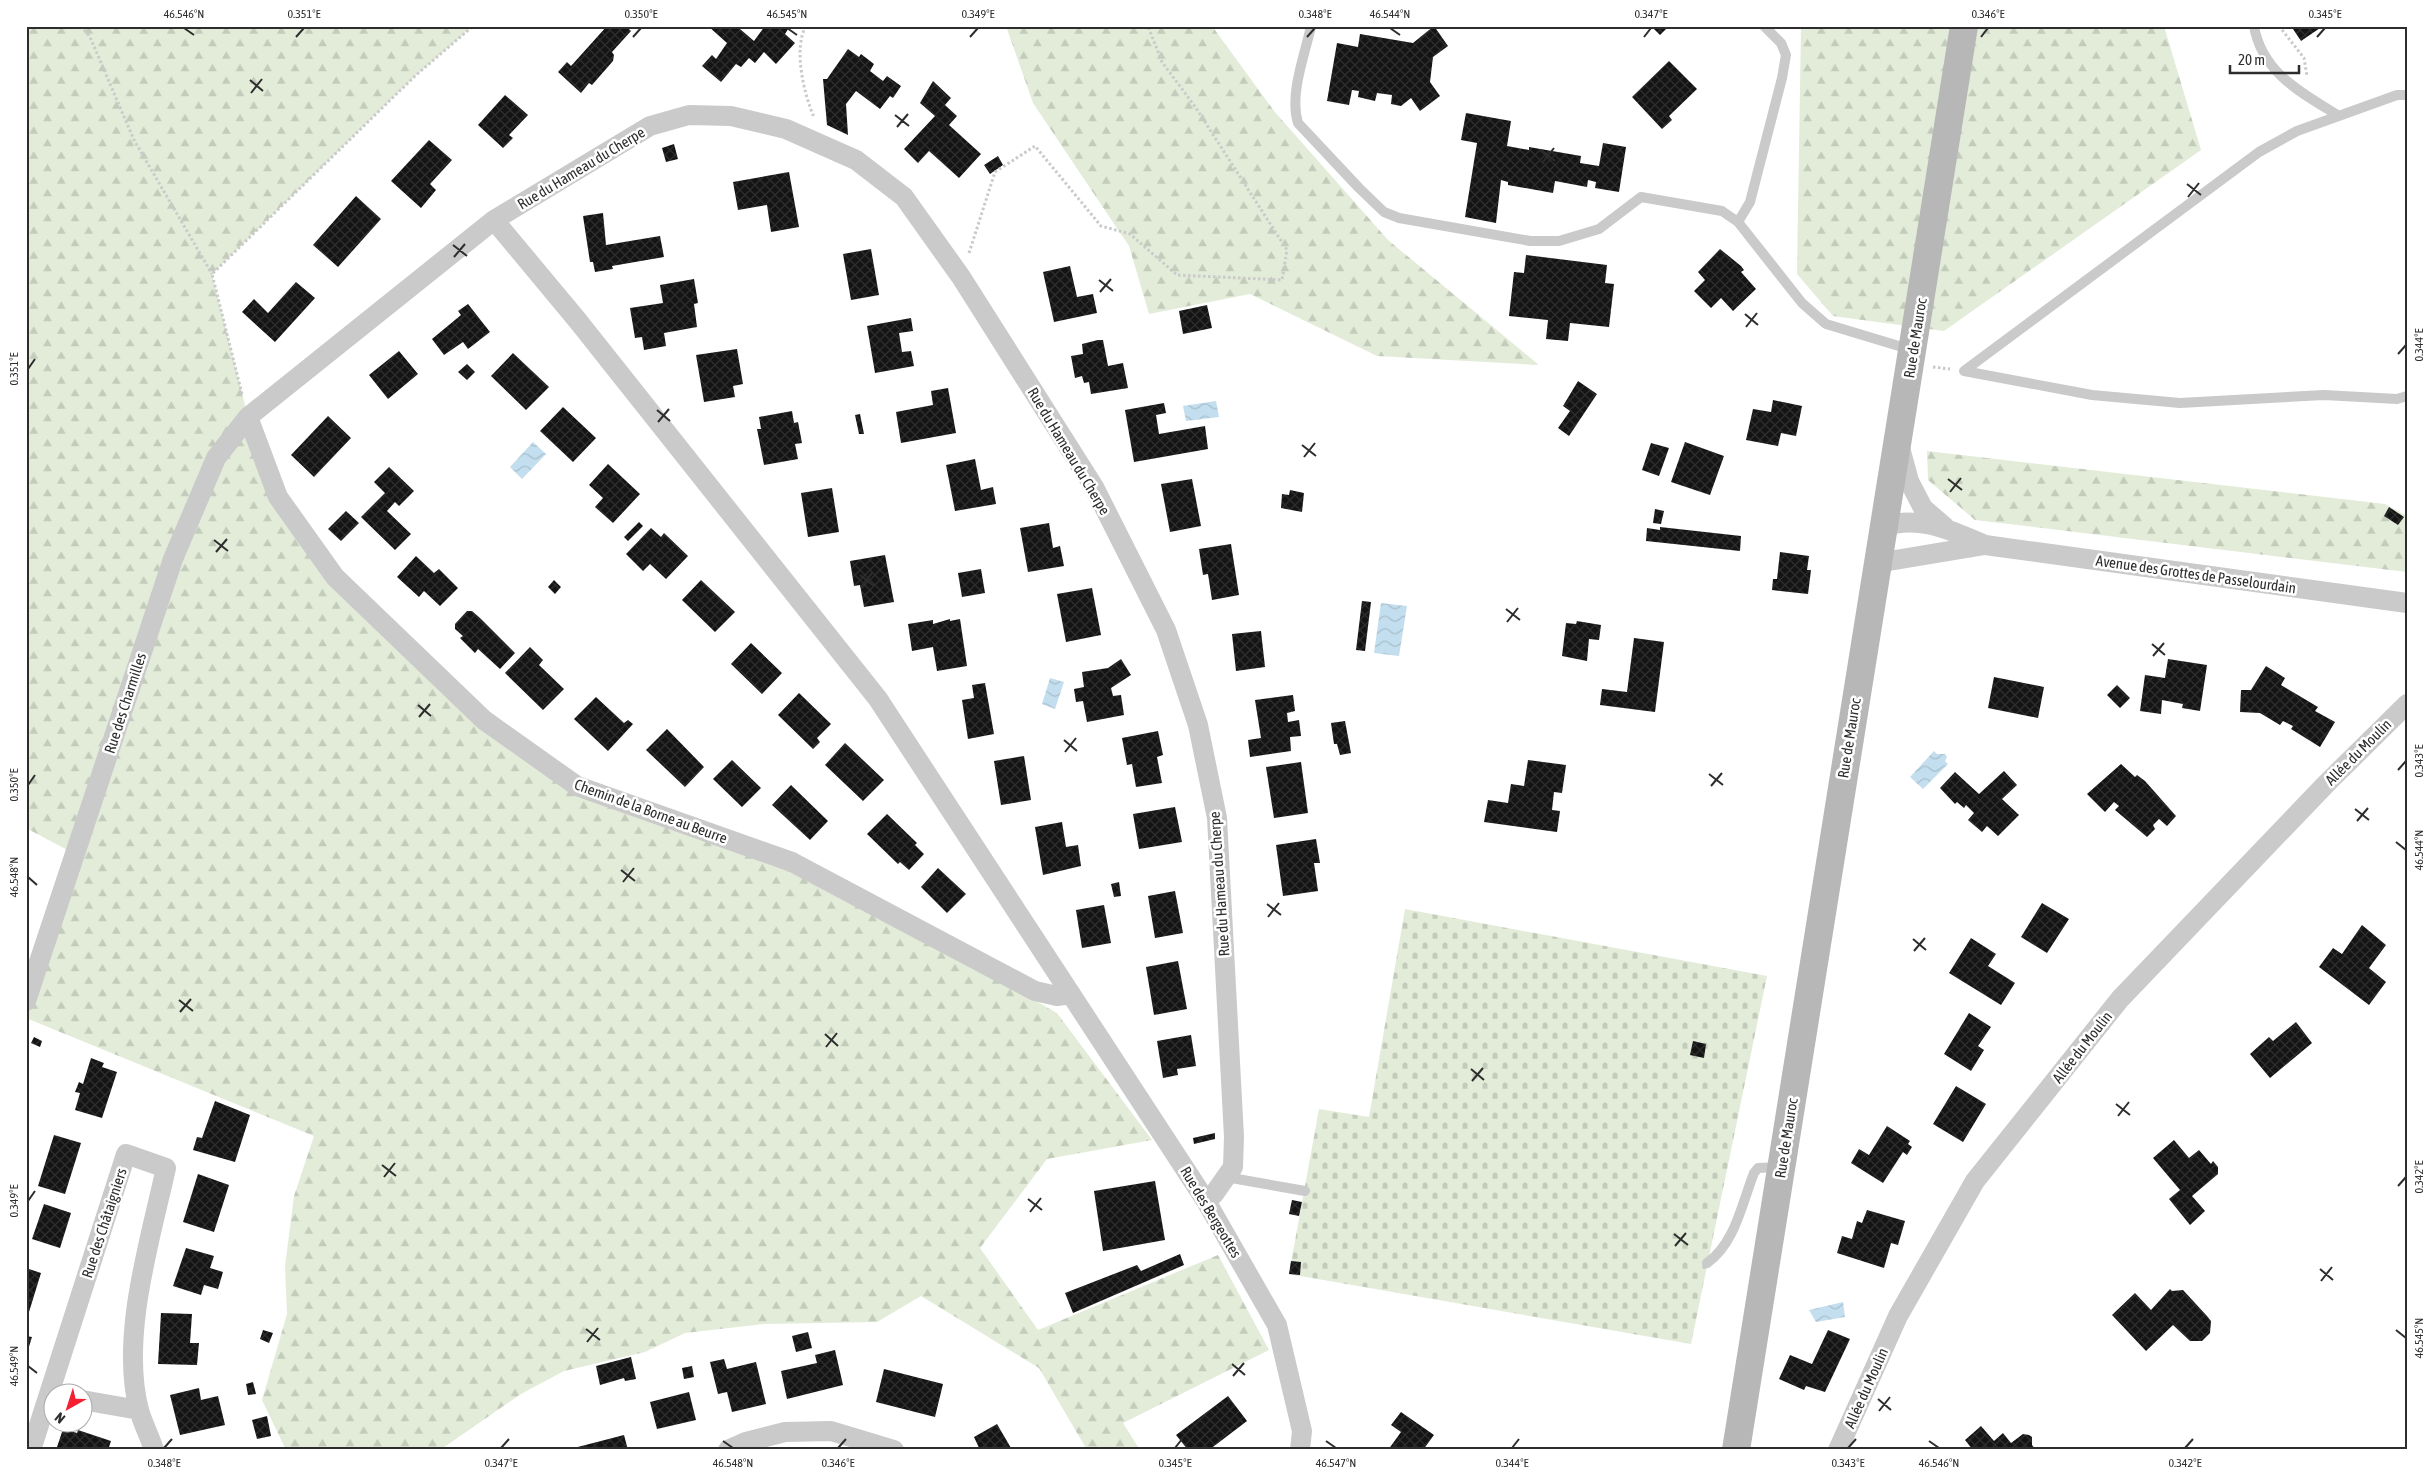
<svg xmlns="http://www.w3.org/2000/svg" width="2433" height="1476" viewBox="0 0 2433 1476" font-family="'Asap Condensed',sans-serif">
<defs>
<pattern id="forest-firs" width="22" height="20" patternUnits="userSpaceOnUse" patternTransform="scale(1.25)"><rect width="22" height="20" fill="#e3ecd9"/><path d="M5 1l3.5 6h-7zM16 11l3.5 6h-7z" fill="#c3cbbb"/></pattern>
<pattern id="cemetery-stones" width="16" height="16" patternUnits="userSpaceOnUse" patternTransform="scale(1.25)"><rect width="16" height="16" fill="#e3ecd9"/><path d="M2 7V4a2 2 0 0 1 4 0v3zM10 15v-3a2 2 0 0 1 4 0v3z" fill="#c3cbbb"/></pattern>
<pattern id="water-waves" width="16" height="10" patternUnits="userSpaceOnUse" patternTransform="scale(1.25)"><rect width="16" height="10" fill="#c3deee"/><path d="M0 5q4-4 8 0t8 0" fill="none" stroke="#a8bfcc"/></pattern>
<pattern id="building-cross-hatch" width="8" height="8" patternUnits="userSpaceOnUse" patternTransform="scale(1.25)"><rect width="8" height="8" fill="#141414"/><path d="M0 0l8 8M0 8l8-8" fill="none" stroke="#2e2e2e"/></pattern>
</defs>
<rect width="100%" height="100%" fill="#fff"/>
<path fill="url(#forest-firs)" d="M26,26H473L415,76L212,274L248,417L278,497L335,577L484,720L577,786L792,862L1057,1013L1152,1140L1047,1159L980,1248L1038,1330L1218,1255L1269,1350L1123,1423L1140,1450H1087L1039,1368L921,1296L877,1322L765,1324L685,1333L645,1352L564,1371L521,1394L440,1450H286L262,1400L287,1314L285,1266L294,1196L314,1136L26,1018V1001L75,854L26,828Z
M1006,26H1212L1274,111L1388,240L1539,365L1377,356L1250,294L1149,314L1129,246L1033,103Z
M1801,26H2164L2201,150L1944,331L1833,316L1797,274Z
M1927,451L2385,504L2407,516V572L1975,520L1928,480Z"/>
<path fill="url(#cemetery-stones)" d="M1405,909L1767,976L1691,1344L1289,1274L1319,1109L1369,1117Z"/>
<path fill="url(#water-waves)" d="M1216,401L1219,417L1186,421L1183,406Z
M533,442L546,454L522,479L510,467Z
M1381,603L1407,606L1399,656L1374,653Z
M1050,678L1064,682L1055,709L1042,704Z
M1934,751L1937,754H1945L1947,757L1945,761L1948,764L1923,789L1910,777Z
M1843,1302L1845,1317L1816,1322L1809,1310Z"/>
<path fill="url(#building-cross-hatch)" d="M607,26H626L631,31L612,52L614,55L613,61L592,85L589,83L581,93L558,72L567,62L571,66Z
M708,26H742L740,29L754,41L765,26H790L785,34L795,43L776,64L764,52L755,63L749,58L741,67L736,64L721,82L702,66L712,55L716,59L727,43Z
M1434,26L1448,46L1433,57L1430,82L1440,96L1420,111L1411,98L1401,106L1391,104L1392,95L1377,93L1375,101L1358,97L1359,91L1352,90L1349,105L1327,101L1337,43L1358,47L1360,34L1413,43Z
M1651,26H1669L1660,35Z
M2291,26H2323L2301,41Z
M848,49L859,57L861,54L874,64L870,71L883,81L887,76L901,86L893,98L890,96L880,109L856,91L846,104L848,135L827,125L823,79H827Z
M1669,61L1697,89L1669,116L1672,120L1662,129L1632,97Z
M933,81L951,98L945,105L957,116L949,125L981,154L959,178L929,151L918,163L904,149L935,116L920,103Z
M505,95L528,115L509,135L513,138L503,148L478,125Z
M1466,113L1511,121L1507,146L1529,150V147L1581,156L1580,163L1599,166L1603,143L1626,147L1619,192L1595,188L1596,182L1588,180L1587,187L1555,181L1553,193L1508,185V182L1501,180L1496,223L1465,217L1477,143L1461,140Z
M429,140L452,160L430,184L436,190L421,208L391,181Z
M674,144L678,159L666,162L662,148Z
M998,156L1003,165L990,174L984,165Z
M789,172L799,227L771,232L767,205L738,210L733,182Z
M356,196L381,219L338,267L313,245Z
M603,213L606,245L660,236L664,257L612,266L613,269L595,272L593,262H590L583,216Z
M871,249L879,295L851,300L843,254Z
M1720,249L1741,266L1744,270L1741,272L1756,289L1733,311L1721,298L1711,308L1694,291L1705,280L1698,272Z
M1526,255L1607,265L1605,283L1614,284L1609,327L1570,323L1568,341L1546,339L1548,320L1509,316L1514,272L1524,273Z
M1070,266L1077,297L1093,294L1097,313L1054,322L1043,272Z
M694,279L698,303L694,304L697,327L664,333L666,346L644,350L642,337L635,338L630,308L663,303L660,285Z
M296,282L315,298L275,342L242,312L254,299L268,313Z
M468,304L490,332L468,349L463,342L444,355L432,339L461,315L458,311Z
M1207,305L1212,328L1183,334L1179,311Z
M911,318L913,331L899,333L902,352L911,351L914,366L875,373L867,326Z
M1098,340H1103L1108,366L1123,363L1128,388L1091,394L1089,382L1084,383L1082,376L1075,378L1071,356L1083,354L1082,344Z
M737,349L743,384L733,386L735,397L704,402L696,355Z
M399,351L418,374L388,399L369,375Z
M513,353L549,387L526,410L491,376Z
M467,364L475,372L467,380L458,372Z
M1578,381L1597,394L1569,436L1558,428L1570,411L1563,406Z
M948,388L956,433L901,443L896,412L933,405L931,391Z
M1773,400L1802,406L1796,436L1781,433L1778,446L1746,440L1753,409L1771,412Z
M1164,403L1166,413L1156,415L1159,434L1205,426L1208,449L1134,462L1125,410Z
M563,407L596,438L573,462L540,431Z
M792,411L794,423L798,422L802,443L795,444L798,459L764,465L757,429H761L759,417Z
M860,414L864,434H859L855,415Z
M328,416L351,438L314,477L291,455Z
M1685,442L1724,456L1710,495L1671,482Z
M1651,443L1669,448L1659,476L1642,470Z
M975,459L981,490L993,487L996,504L955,511L946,465Z
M608,464L640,494L613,523L595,507L603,498L589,485Z
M389,467L414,491L399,506L395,502L387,511L411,534L395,550L361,517L385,493L374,482Z
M1192,479L1201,526L1170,532L1161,484Z
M832,488L839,532L808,537L801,493Z
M1290,490L1304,493L1302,512L1281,508L1282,494L1289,495Z
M2389,507L2404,517L2398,525L2384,516Z
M1655,509L1664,511L1661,524L1653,523Z
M346,511L359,523L341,541L328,529Z
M639,522L643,526L628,541L624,537Z
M1049,523L1053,548L1060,546L1064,566L1028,572L1020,528Z
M1660,527L1741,536L1740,551L1646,541L1647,528L1660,530Z
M651,528L661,537L664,533L688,556L666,579L650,564L643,571L626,554Z
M1231,544L1239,595L1212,600L1208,574L1203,575L1199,549Z
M1780,552L1809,556L1807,570H1811L1808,594L1772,590L1773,579H1777Z
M885,555L894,602L864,607L860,585L854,586L850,561Z
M416,556L434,573L439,569L458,588L440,606L424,591L419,597L397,577Z
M981,569L985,593L962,597L958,573Z
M554,580L561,587L555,594L548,587Z
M701,580L735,612L715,632L682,600Z
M1092,588L1101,635L1066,642L1057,594Z
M1362,601L1371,602L1365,651L1356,650Z
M467,611H472L480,618L515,653L500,669L478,649L475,653L460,638L463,636L455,629V624Z
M950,619V621L960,619L967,666L937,671L933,647L912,651L908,624L933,620V624Z
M1577,621L1601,625L1599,640L1589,639L1587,661L1562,656L1566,623L1576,624Z
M1261,631L1265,667L1236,671L1232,634Z
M1634,638L1664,642L1655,712L1600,705L1602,689L1627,692Z
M751,643L782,673L762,694L731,664Z
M530,647L543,660L539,665L564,689L543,710L505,673Z
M1121,659L1131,675L1111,688L1113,696L1121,695L1124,715L1087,722L1083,701L1076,702L1074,689L1084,687L1082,672L1108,668Z
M2168,659L2207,665L2200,711L2182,708L2183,704L2162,700L2161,714L2140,711L2145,675L2165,678Z
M2266,666L2285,678L2281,685L2318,707L2315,711L2335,722L2320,747L2291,729L2293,726L2283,721L2280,725L2260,713L2240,712L2241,690H2251Z
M1994,677L2044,687L2038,718L1988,708Z
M985,683L994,734L968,739L962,700L974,698L972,685Z
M2117,685L2130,698L2120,708L2107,695Z
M799,693L831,724L817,738L820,742L813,749L778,715Z
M1293,695L1295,711L1287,713L1288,722L1299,720L1301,736L1290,737L1291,751L1250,757L1248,740L1261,738L1255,700Z
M596,697L624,723L628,720L633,724L608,751L574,719Z
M1345,721L1351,753L1340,755L1337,744H1334L1331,723Z
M667,729L704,767L685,787L646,750Z
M1158,731L1163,755L1157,757L1162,783L1136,787L1132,764L1127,765L1122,738Z
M845,743L884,780L863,801L825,765Z
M1024,756L1031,800L1001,805L994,761Z
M732,760L761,788L742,807L713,779Z
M1528,760L1566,765L1562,793L1554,792L1552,810L1560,811L1557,832L1484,822L1488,800L1508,803L1511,784L1524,786Z
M1301,762L1308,813L1274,818L1266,767Z
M2121,764L2135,777L2137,775L2145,781L2176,816L2167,826L2159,819L2153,825L2155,829L2147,837L2115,810L2119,806L2114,802L2105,812L2087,794Z
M2004,771L2017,785L2002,799L2019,815L1998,836L1987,826L1982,832L1968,820L1974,813L1966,805L1964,808L1957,802L1955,804L1940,788L1955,772L1979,794Z
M791,785L828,821L810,840L772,805Z
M1175,807L1182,842L1139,849L1133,814Z
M887,814L917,843L915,845L924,854L909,870L900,862L898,864L867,834Z
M1062,822L1066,847L1078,845L1081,866L1043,875L1035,827Z
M1316,839L1320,863H1314L1318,891L1283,896L1276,845Z
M938,868L966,894L947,913L921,887Z
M1119,882L1121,896L1114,897L1111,884Z
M1175,891L1183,933L1155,938L1148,896Z
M2042,903L2069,919L2047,953L2021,937Z
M1104,905L1111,943L1082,948L1076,910Z
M2362,925L2386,945L2369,968L2386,982L2369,1005L2319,967L2333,948L2342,954Z
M1971,938L1996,954L1988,966L2015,983L2001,1005L1949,973Z
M1178,961L1187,1009L1154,1015L1146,967Z
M1969,1013L1991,1027L1978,1046L1984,1050L1971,1071L1944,1054Z
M2296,1022L2312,1043L2270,1078L2250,1054L2269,1037L2273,1041Z
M1191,1035L1196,1066L1177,1069L1178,1075L1163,1078L1157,1041Z
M34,1037L42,1041L40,1047L31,1043Z
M1693,1041L1706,1044L1704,1058L1690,1055Z
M91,1058L104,1063L102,1067L117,1072L102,1118L75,1110L80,1093L75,1092L79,1082L83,1084Z
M1956,1086L1986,1104L1963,1142L1933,1124Z
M215,1101L250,1115L235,1162L193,1150L197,1137L202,1138Z
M1887,1126L1910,1141L1908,1144L1912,1147L1907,1155L1903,1152L1883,1183L1851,1163L1859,1149L1869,1155Z
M1215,1133V1139L1194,1144L1193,1138Z
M54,1135L81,1143L65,1194L38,1186Z
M2174,1140L2189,1158L2199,1150L2211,1164L2213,1161L2218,1167V1174L2192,1196L2205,1211L2190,1225L2169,1199L2180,1190L2153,1158Z
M198,1174L229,1185L214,1232L183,1222Z
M1155,1181L1165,1240L1103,1251L1094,1191Z
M1292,1200L1302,1202L1299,1216L1289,1214Z
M44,1204L71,1213L60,1248L32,1239Z
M1867,1210L1905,1221L1898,1245L1891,1243L1884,1268L1837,1253L1842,1236L1852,1239L1857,1221L1862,1223Z
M186,1248L214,1256L210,1268L223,1272L218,1289L204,1285L201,1295L173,1286Z
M1180,1254L1184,1265L1073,1313L1065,1293L1137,1265L1141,1271Z
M1291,1261L1301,1262L1300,1275L1289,1274Z
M26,1268L41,1273L29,1312L26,1311Z
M2170,1289L2172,1291L2183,1290L2207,1316L2211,1321L2210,1333L2202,1341H2190L2173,1325L2146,1351L2112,1315L2135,1293L2151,1310Z
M161,1313L192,1314L190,1343H199L197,1365L158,1364Z
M263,1330L273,1333L269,1343L260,1339Z
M1828,1330L1850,1339L1825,1392L1806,1386L1804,1390L1779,1379L1790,1355L1812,1364Z
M808,1332L812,1348L796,1352L792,1336Z
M26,1336L32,1337L27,1353H26Z
M835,1350L843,1385L787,1399L781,1371L817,1363L815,1355Z
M631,1357L636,1379L625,1381L624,1378L600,1385L596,1366Z
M724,1359L727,1369L756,1362L766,1404L732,1412L727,1392L718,1394L710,1362Z
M692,1366L694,1377L684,1379L682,1368Z
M884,1369L943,1384L935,1417L876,1402Z
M253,1382L256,1394L248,1395L246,1384Z
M199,1388L201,1400L218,1396L225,1425L180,1435L170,1395Z
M689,1392L696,1420L657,1429L650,1402Z
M1228,1396L1247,1421L1209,1450H1188L1176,1435Z
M1401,1412L1434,1435L1423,1450H1388L1401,1432L1391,1425Z
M267,1416L271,1436L257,1439L252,1420Z
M997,1424L1011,1448L1008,1450H980L974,1437Z
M1981,1426L1994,1441L2003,1433L2011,1443L2023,1434L2029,1435L2032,1437V1445L2036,1450H1973L1965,1440Z
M63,1429L77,1433L78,1430L111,1441L108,1450H56Z
M624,1435L628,1450H570V1449Z"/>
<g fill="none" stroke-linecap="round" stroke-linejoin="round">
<path stroke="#cacaca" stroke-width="3" stroke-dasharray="2.5 2.5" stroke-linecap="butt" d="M81,26L90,37L134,140L212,274
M806,26C793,48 804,95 814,117
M2279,26L2304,58L2307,76
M969,253L995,172L1035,146L1101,226L1130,234L1177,275L1282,280L1287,250L1196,108L1162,62L1148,26
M1933,367L1950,369
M242,394L212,274L415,76L473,26"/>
<path stroke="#cacaca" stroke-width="10" d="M1311,26C1305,55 1289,94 1298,123L1359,188L1384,212L1399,218L1530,241H1559L1599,229L1641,197L1722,211L1738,222L1802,303L1826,324L1912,350
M2254,26C2262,73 2302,93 2339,116
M2407,95H2397L2297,131L2259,152L1964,371L2092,395L2180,403L2324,395L2397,399L2407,396
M1738,222L1750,202L1782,78L1786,55L1781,43L1764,26
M1226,1177L1305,1191
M1707,1263C1735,1244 1742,1203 1754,1173L1758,1168L1780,1167"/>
<path stroke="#cacaca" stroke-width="20" d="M494,220L578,321L878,699L1206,1201L1277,1325L1302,1431L1300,1450
M248,417L278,497L335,577L484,720L577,786L792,862L1035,991L1057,996L1071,994
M1900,448L1909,481L1923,508L1945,527
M1883,527C1919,514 1952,531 1985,545L2407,603
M1877,563L1985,545
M26,1001L173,559L216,458L248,417L494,220L650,126L689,115L731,116L786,129L856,160L904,197L961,277L1094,487L1166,630L1198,725L1217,818L1234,1137L1233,1167L1214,1194L1206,1201
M82,1400L139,1410
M31,1450L126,1154L166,1168C150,1241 120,1337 139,1410C143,1424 150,1437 154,1450
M728,1450L746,1442L785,1432L831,1431L894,1450
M1838,1450L1898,1316L1975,1181L2120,999L2326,784L2407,704"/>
<path stroke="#b7b7b7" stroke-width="28" d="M1736,1450L1964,26"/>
</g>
<path fill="none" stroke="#2d2d2d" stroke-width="2" d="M184,28L194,35M787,28L797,35M1390,28L1400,35M296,37L304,28M633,37L641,28M970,37L978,28M1307,37L1315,28M1644,37L1651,28M1981,37L1988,28M2317,37L2325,28M250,80L263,91M251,93L262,79M895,115L909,126M897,127L908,114M1541,150L1555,161M1543,162L1554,148M2187,184L2201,195M2188,197L2199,183M453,245L467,256M454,257L465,244M1099,280L1113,291M1100,292L1111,279M1745,314L1758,325M1746,327L1757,313M2398,354L2406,345M28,369L35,359M657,410L670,421M658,422L669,409M1302,445L1316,456M1304,457L1315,443M1948,479L1962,490M1950,492L1961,478M214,540L228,551M216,552L227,539M860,575L874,586M861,587L872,573M1506,609L1520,620M1507,622L1518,608M2152,644L2165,655M2153,656L2164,643M418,705L431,716M419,717L430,704M1064,740L1077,751M1065,752L1076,738M2398,770L2406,761M1709,774L1723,785M28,785L35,775M1711,786L1722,773M2355,809L2369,820M2357,821L2368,808M2396,842L2406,850M621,870L635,881M28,877L37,885M623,882L634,868M1267,904L1281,915M1268,917L1279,903M1913,939L1926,950M1914,951L1925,938M179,1000L193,1011M180,1012L191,999M825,1034L838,1046M826,1047L837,1033M1471,1069L1484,1080M1472,1081L1483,1068M2116,1104L2130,1115M2118,1116L2129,1102M382,1165L396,1176M384,1177L395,1163M2398,1186L2406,1177M1028,1199L1042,1210M28,1201L35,1191M1030,1212L1041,1198M1674,1234L1688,1245M1675,1246L1686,1233M2320,1269L2333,1280M2321,1281L2332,1267M586,1329L600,1340M2396,1330L2406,1338M587,1342L598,1328M1232,1364L1245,1375M28,1366L37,1373M1233,1376L1244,1363M1878,1399L1891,1410M1879,1411L1890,1397M723,1441L733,1448M1326,1441L1336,1448M1929,1441L1939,1448M164,1448L172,1439M501,1448L509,1439M838,1448L846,1439M1175,1448L1182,1439M1512,1448L1519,1439M1848,1448L1856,1439M2185,1448L2193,1439"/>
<g text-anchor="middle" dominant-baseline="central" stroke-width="5" stroke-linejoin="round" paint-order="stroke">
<g font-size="15" fill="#2d2d2d" stroke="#fff">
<text transform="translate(581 168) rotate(-31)">Rue du Hameau du Cherpe</text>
<text transform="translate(1915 338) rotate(-81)">Rue de Mauroc</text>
<text transform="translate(1069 451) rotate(59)">Rue du Hameau du Cherpe</text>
<text transform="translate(2196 574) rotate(8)">Avenue des Grottes de Passelourdain</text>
<text transform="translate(125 703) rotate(-72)">Rue des Charmilles</text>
<text transform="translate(1849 738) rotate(-81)">Rue de Mauroc</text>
<text transform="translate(2358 752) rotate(-45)">Allée du Moulin</text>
<text transform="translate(651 811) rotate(20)">Chemin de la Borne au Beurre</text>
<text transform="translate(1219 884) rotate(-94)">Rue du Hameau du Cherpe</text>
<text transform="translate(2082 1047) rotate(-52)">Allée du Moulin</text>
<text transform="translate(1786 1138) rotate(-81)">Rue de Mauroc</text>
<text transform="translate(1211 1212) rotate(59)">Rue des Bergeottes</text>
<text transform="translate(104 1223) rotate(-72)">Rue des Châtaigniers</text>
<text transform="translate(1866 1388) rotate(-66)">Allée du Moulin</text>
</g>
</g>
<rect width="2433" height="1476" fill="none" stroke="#ffffff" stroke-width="55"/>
<g transform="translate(68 1408) rotate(219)"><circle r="24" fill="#ffffff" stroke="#ababab"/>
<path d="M0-4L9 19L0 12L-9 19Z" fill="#f41f30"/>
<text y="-8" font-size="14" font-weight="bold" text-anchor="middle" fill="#2d2d2d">N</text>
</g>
<path d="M2230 65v8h69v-8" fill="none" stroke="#2d2d2d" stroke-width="2.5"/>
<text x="2238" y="65" font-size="15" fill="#2d2d2d" stroke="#ffffff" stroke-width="4" paint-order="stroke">20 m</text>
<rect x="28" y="28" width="2378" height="1420" fill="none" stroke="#2d2d2d" stroke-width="2"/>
<g font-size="12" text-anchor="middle" fill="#2d2d2d">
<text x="184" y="18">46.546°N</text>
<text x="304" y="18">0.351°E</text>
<text x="641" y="18">0.350°E</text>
<text x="787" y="18">46.545°N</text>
<text x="978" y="18">0.349°E</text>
<text x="1315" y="18">0.348°E</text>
<text x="1390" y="18">46.544°N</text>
<text x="1651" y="18">0.347°E</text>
<text x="1988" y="18">0.346°E</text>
<text x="2325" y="18">0.345°E</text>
<text transform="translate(2419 345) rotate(-90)" y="4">0.344°E</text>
<text transform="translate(14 369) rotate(-90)" y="4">0.351°E</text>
<text transform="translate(2419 761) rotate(-90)" y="4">0.343°E</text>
<text transform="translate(14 785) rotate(-90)" y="4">0.350°E</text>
<text transform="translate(2419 850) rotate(-90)" y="4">46.544°N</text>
<text transform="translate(14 877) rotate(-90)" y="4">46.548°N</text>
<text transform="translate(2419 1177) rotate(-90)" y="4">0.342°E</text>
<text transform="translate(14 1201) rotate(-90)" y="4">0.349°E</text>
<text transform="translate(2419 1338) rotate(-90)" y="4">46.545°N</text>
<text transform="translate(14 1366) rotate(-90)" y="4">46.549°N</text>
<text x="164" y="1467">0.348°E</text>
<text x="501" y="1467">0.347°E</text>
<text x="733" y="1467">46.548°N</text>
<text x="838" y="1467">0.346°E</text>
<text x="1175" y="1467">0.345°E</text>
<text x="1336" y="1467">46.547°N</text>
<text x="1512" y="1467">0.344°E</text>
<text x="1848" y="1467">0.343°E</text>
<text x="1939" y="1467">46.546°N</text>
<text x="2185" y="1467">0.342°E</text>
</g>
</svg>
